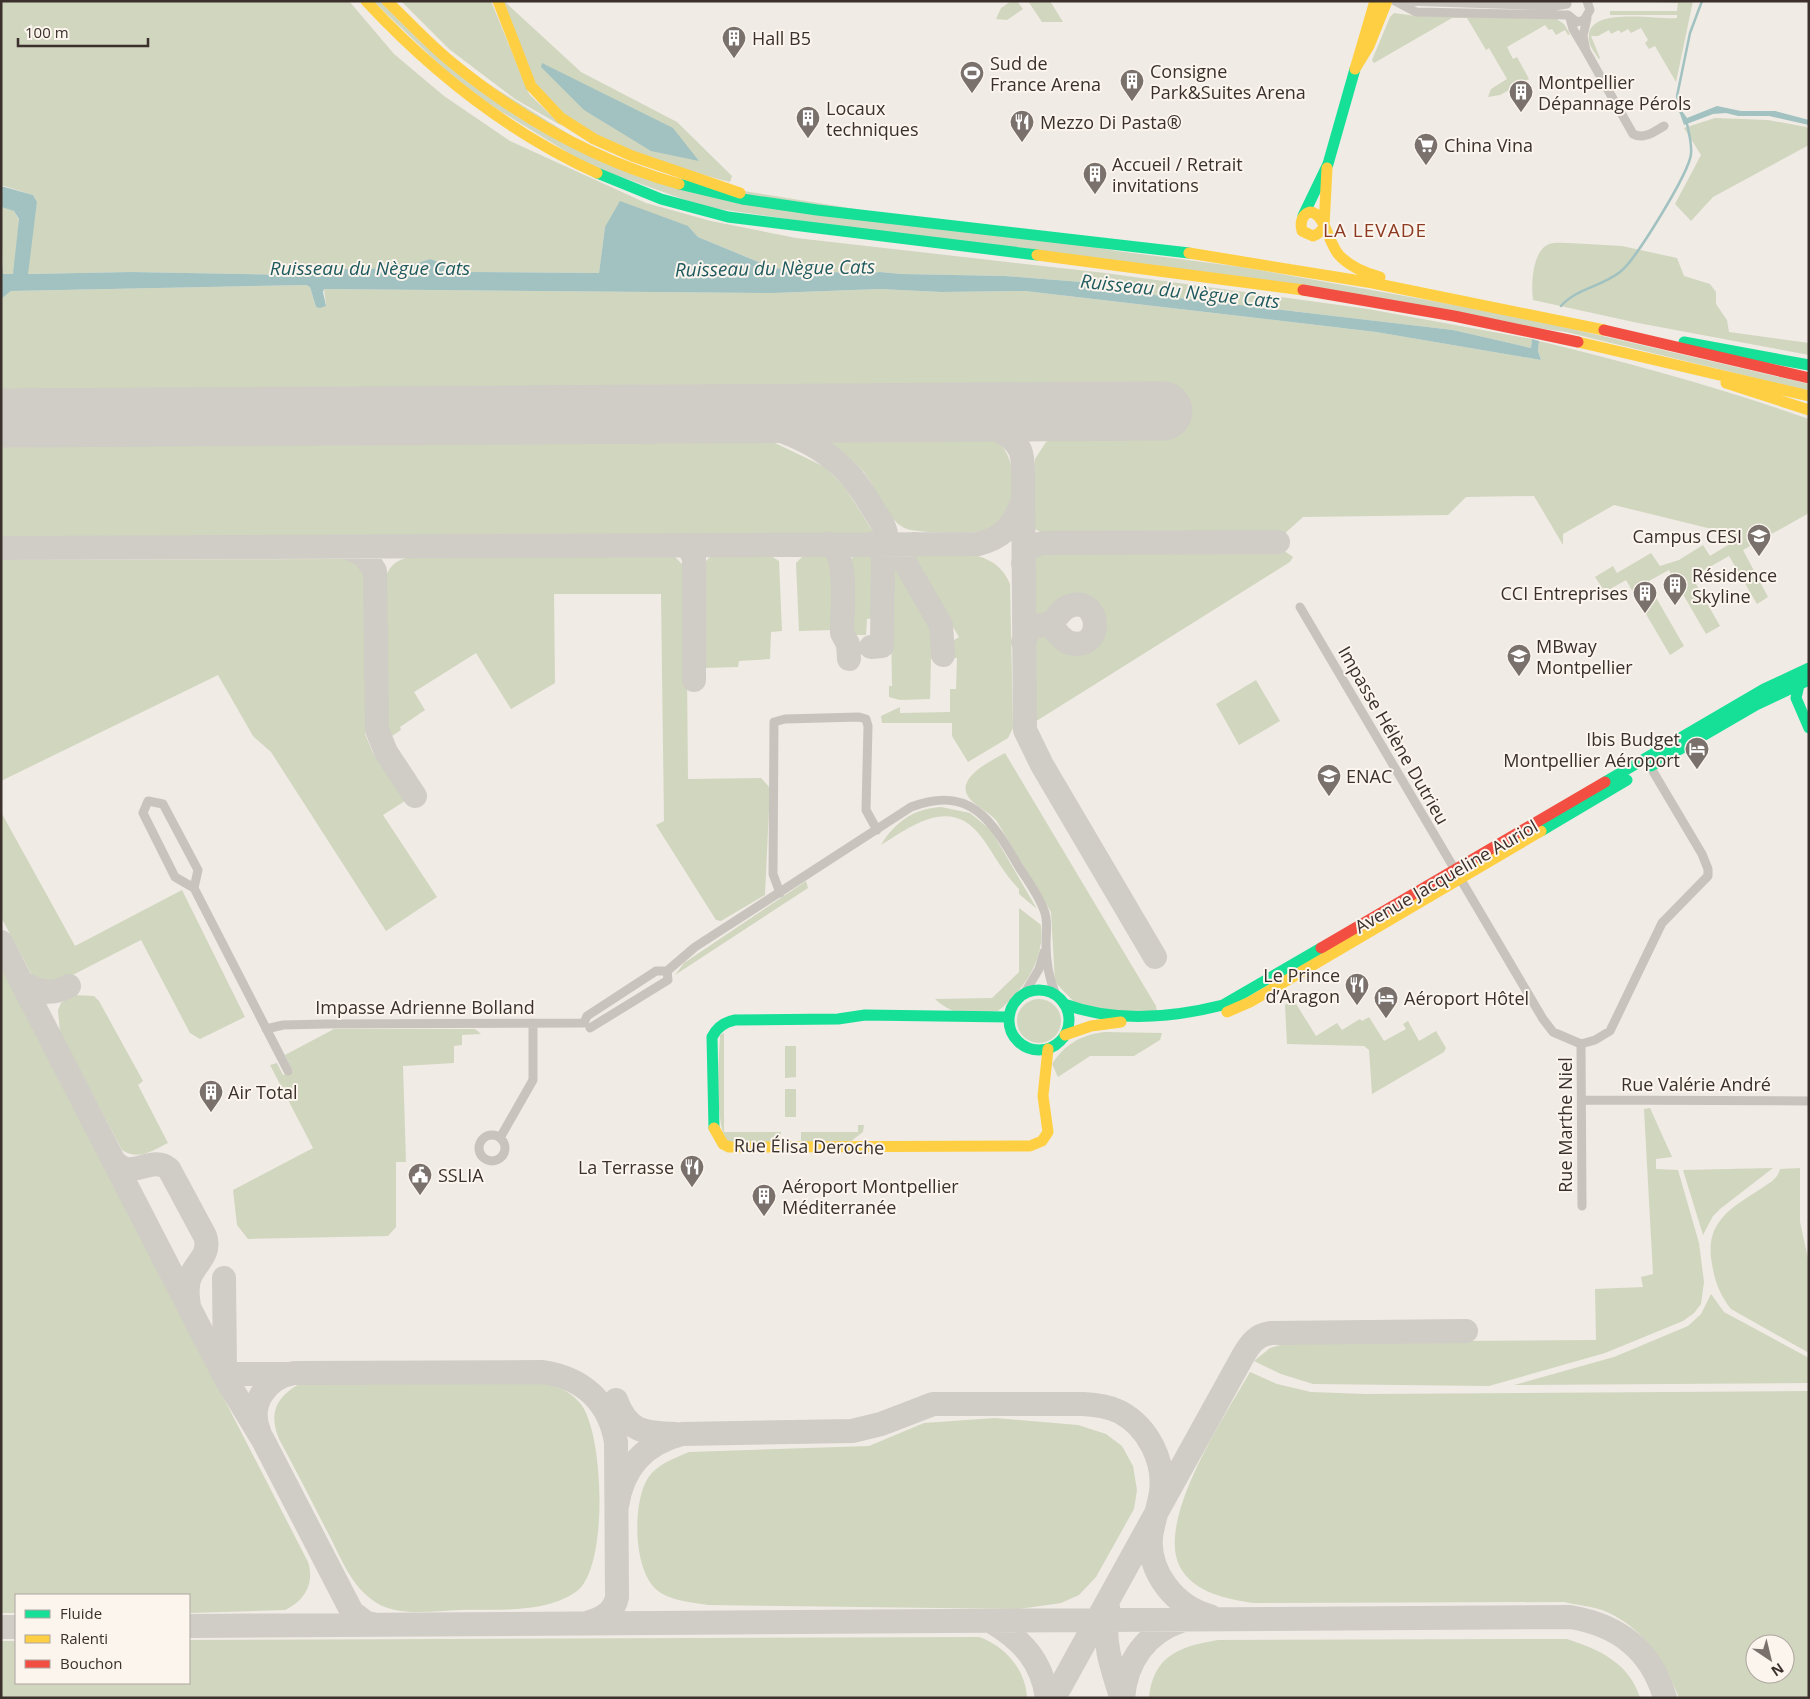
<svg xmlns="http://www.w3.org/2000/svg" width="1810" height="1699" viewBox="0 0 1810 1699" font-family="'Open Sans',sans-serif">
<rect width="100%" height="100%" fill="#f0ebe5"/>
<path fill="#d1d6bf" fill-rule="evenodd" d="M1,1H349L394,54L444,96L510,141L646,203L711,221L796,238L1105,273L1368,309L1532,339L1531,348L1453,330L1111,290L1081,282L1005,276L902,274L880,272L863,274L773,268L698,237L688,226L605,227L599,273L469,272L430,259L402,268L339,269L327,265L303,275L131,272L27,274L37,202L33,195L1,185Z
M373,1H381L421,42L631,173L1117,251L1242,267L1517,316L1809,384V391L1566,332L705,207L588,165L466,90Z
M401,1H491L529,94L562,126L515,99L449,49Z
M504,1L581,72L677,122L732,176L730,182C671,167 560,136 532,77C521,53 513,26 504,1Z
M1011,1H1017L1023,9L1007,20L996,19L1001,8Z
M1028,1H1050L1063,22H1042Z
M1608,1H1693L1676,82L1655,46L1649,49L1645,43L1648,40L1641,28L1631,33L1628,29L1621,33L1619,30L1611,34L1609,30L1598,36H1591L1600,58L1599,59C1595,53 1589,46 1589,39C1585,5 1658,20 1677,18V15H1610V11H1677L1678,3Z
M1394,13L1416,16L1555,18L1564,24L1570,34L1568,35L1565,30L1556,35L1552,29L1549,30L1545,25L1507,47L1513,59L1517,57L1529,79L1500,95L1488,97L1491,89L1507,79L1489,48L1486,50L1467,18H1452L1374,63L1372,60L1390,17Z
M1715,118L1768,120L1806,127L1809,129V145L1713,197L1691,221L1675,204L1701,155L1684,128Z
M1,207L14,211L19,220L14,274H3Z
M1569,243L1622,246L1677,258L1684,276L1710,284L1716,292V304L1727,320L1729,332L1809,343V355L1638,323L1533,300C1531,285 1532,251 1549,244C1554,242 1564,243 1569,243Z
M306,285L310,287L316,307L326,306L324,289L773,293L880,289L941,292L1025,291L1376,332L1541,360L1538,351L1539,341C1631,363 1720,388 1809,419V513L1743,550L1768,597L1757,604L1729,556L1692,577L1720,626L1706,634L1669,570L1647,582L1684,646L1670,655L1626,580L1605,592L1595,577L1613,566L1617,573L1651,553L1660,566L1679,560L1703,545L1710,556L1728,545L1720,531L1614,505L1563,534V545L1534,496L1466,497L1448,515L1303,517L1283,535L1047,536L1035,529L1033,521L1035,459L1046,442L1064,432L1163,431V391L1,398V299L11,291Z
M987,432C994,439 1003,445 1007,454C1015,470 1015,502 1004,517C1002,521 994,526 990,529C979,535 919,533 907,529C886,522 876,484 861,469C847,454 831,444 813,433Z
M748,434L775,443L825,467L844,486L874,533L548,536L1,537V438Z
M1050,550H1283L1293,557L1290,562L1038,720H1033V635H1051C1079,672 1124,631 1092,604C1087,600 1080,597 1074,598C1064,599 1055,606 1050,615L1034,616L1033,564L1038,556Z
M910,554C946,554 994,544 1010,584L1013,728L1008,738L968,762L952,736V723H882L881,716L900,707V713L950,712V689H956L957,658H947L946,645L959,637Z
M825,555L832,562L835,630L799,631L796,563L803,556Z
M674,556L686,568L688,779L761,778L770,788L765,895L721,921L716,920L656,825L664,821L661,594H554L555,683L511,709L476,653L414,692L425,710L400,727L401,730L389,738L383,582C390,566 395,559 413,557Z
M711,556H771L779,561L782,631L771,632L770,659L739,661L738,667L704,668L702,568L704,563Z
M875,556L877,618L867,619L866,635H851V560L853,557Z
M350,559L364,570L367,580L365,734L373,753L405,801L383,815L437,897L386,931L271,752L253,736L218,675L1,781V560Z
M890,563L894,565L938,641V659H931L930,699L900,700L889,697V686H892Z
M1256,680L1280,721L1239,745L1216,704Z
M1005,753L1156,1006L1157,1012L1101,1011L1078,1006L1055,982L1051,912L996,820C989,813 982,809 974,803C948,781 989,762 1005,753Z
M941,807L970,813L991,830L1037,909L1019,894V889C1004,874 995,856 983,839C952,795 913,825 881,845C895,822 913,809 941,807Z
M1,812L75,946L182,890L245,1017L200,1039L190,1033L141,940L57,983L51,984L33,977L1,917Z
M806,881L808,888L675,975L684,963Z
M1019,908L1041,925C1045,960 1024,990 998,1011C970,1013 957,1019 935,999L992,998L1019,972Z
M1,965L308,1562C315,1584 304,1601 285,1610L189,1613V1595H16V1613H1Z
M74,995L94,996L99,1001L143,1081L138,1085L168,1143C151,1151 139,1161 122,1150L60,1033L58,1010L61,1003Z
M1293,999L1316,1036L1337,1023L1342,1030L1360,1019L1362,1021L1369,1017L1384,1041L1406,1029L1403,1024L1408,1021L1419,1041L1436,1031L1446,1048L1444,1052L1372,1094L1369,1050L1364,1046L1287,1044L1285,1005Z
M1017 1021a22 22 0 1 1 44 0a22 22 0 1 1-44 0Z
M334,1029H475L481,1034L462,1035V1045L454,1046V1063L403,1066L406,1162H396V1227L388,1236L248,1239L237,1225L233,1190L313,1148L270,1065L277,1063L283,1075L293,1071L285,1055Z
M1104,1032L1162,1033L1160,1040L1134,1056H1090L1058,1077L1052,1064C1065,1044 1081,1035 1104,1032Z
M724,1033V1132H781L780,1146L727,1142C714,1119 719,1063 720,1035Z
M785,1046H796V1077L785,1078Z
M785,1089H796V1117H785Z
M1650,1108L1672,1157L1656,1159V1169L1678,1170L1699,1243L1704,1282L1701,1304L1694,1313L1683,1321L1605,1353L1489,1386L1313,1384L1281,1374L1254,1361L1270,1348L1290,1342L1596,1340L1595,1289L1643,1287L1641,1277L1653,1274L1644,1109Z
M858,1125H864L863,1132L846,1145L801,1146V1132H858Z
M1773,1168L1720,1209L1713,1216L1703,1235L1683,1170Z
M1800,1168V1222L1809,1263V1353L1731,1309C1720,1295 1715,1282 1712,1264C1704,1222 1731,1208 1762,1188C1769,1183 1778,1179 1780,1169Z
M1711,1294L1724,1312L1809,1358V1383L1514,1385L1614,1357L1688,1326L1701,1314Z
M1250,1372L1277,1384L1311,1392L1366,1394L1809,1391V1698H1679C1665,1660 1641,1625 1602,1610C1590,1606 1576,1605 1564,1602L1253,1603C1227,1599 1194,1593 1180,1567C1155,1520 1226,1414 1250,1372ZM1755,1644H1785V1674H1755Z
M522,1379C543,1382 566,1386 580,1403C604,1431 609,1567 577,1591C546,1614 496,1609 459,1610C432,1611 394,1618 371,1599C350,1583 340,1556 328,1533C312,1502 296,1470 279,1439C267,1410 279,1394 305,1381Z
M995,1418L1078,1425L1106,1434L1122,1446L1133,1466L1137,1490L1134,1509L1096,1577L1079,1595L1061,1603L1019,1609L708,1605C691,1602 670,1601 657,1590C633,1570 632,1503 648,1478C657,1464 675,1458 689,1452L869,1446L924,1423Z
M979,1637C1005,1646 1026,1670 1027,1698H1V1641H16V1683H189V1640Z
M1567,1639C1598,1649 1630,1663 1640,1698H1149C1153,1655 1181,1646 1218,1640Z"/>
<path fill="#a1c2c1" d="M542,63L673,128L699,161L651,151L584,110L541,67Z
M1717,106L1741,111H1775L1809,120V125L1769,116H1738L1726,113L1713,114L1684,125L1679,111H1682L1687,118Z
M1,186L33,195L37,202L28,274L131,272L303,275L327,265L339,269L402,268L430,259L469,272L599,273L605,227L620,201L688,226L698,237L773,268L863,274L880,272L902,274L1005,276L1081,282L1111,290L1453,330L1531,348L1532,339L1539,341L1538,351L1541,360L1376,332L1025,291L941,292L880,289L773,293L324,289L323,292L326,306L320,308L316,307L310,287L306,285L11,291L1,299V250L3,274H13L19,219L14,211L1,207Z"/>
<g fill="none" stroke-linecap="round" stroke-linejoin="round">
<path stroke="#a1c2c1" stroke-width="2.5" d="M1681,113L1677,96L1690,33L1702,1
M1561,306C1577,288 1601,287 1620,272C1635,261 1689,173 1691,154C1692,144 1689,133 1687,124"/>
<path stroke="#d0ccc6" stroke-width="24" d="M939,413C963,416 1009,426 1020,450C1024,459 1023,471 1023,481L1025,730L1042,765L1155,957
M708,414C754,420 808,434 842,467C855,478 863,493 872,507C877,516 887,527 886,537L877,544
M829,544C849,554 842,612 842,633L848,644L849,659
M914,544L905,551L904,561L941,625L943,655
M683,545L689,548L694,558V680
M347,547L365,556L375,571L377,730L386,752L415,796
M1,548L978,544C1003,538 1014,525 1022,502
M1023,564C1024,550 1031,545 1044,543L1278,542
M1023,642L1031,628C1038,625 1046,626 1053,621C1059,616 1062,608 1070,606C1101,595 1105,651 1071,643C1061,641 1056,629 1048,624
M871,647L882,646L883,556L880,549L872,544
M1,942L226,1379L263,1440L352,1612L365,1622L374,1625
M22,982C39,992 51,996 69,986
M114,1161C131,1182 151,1154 169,1169L205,1236C211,1253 198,1261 191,1275C186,1285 187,1295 189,1306
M224,1278L225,1372
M221,1368L228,1374H287
M616,1400C628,1432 644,1433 675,1434
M259,1431C248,1404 266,1378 294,1373L543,1372C583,1378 609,1402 616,1442L617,1597C614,1613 601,1619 587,1623
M617,1506C623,1467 644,1444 682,1434L852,1431L881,1424L933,1404H1083C1096,1405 1108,1406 1120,1412C1148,1427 1165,1461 1161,1492C1159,1507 1153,1521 1151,1537C1148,1572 1175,1607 1210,1616
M1108,1607C1102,1639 1111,1666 1121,1696
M992,1622C1022,1640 1042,1661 1047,1698
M189,1626L1570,1617C1618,1625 1651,1649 1665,1698
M1,1627H16
M1054,1698L1243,1356C1250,1344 1256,1335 1271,1333L1466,1331
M1123,1698C1126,1661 1146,1633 1181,1621"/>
<path stroke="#d0ccc6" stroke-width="59" d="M1,418L1163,411"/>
<path stroke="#c9c3be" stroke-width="9" d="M1395,1L1416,12L1567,15
M1405,1L1555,6L1567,4
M1568,15L1577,22L1584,20L1590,10L1587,1
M1570,18L1573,29L1586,51L1583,36L1587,18
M1586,51L1633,134C1644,140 1655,131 1664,126
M1300,607L1543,1019L1553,1032L1581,1044
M194,888L175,877L143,813L148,801L163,804L198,870L194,888L288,1071
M780,893L773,874L774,722L785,719L859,717L866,719L868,726L866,810L877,830
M1024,994L1039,969L1044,952
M590,1028L668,980L667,971
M266,1029L283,1025L326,1024L584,1023L587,1016L656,971H667L695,947L911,807C971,784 992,821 1019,867C1028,881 1040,897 1045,913C1048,923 1046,933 1046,944C1046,962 1049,979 1056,995
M1581,1044L1595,1040L1610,1031L1662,923L1708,876V869L1702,854L1648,763
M1581,1044L1582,1206
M1583,1100L1809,1101
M479 1148a13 13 0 1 1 26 0a13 13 0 1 1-26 0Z
M500,1138L533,1080V1023"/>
<path stroke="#16e098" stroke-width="11" d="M597,173L661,199L728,217L1037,255
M679,184L742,199L817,210L1189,253
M1303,216L1328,164L1355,69
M1684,342L1809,365
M1800,681L1796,698L1809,728
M1651,766L1756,705L1809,680
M1605,782L1764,689L1809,668
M1541,831L1627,780
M1009 1020a30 30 0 1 1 60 0a30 30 0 1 1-60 0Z
M1064,1004C1115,1023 1171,1018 1223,1005L1321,948
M714,1128L712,1037C717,1027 724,1022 735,1020L838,1019L865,1015L1009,1017"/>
<path stroke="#ffcf43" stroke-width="11" d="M366,1C433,73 507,132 597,173
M387,1C408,21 428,43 450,61C517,116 595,161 679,184
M498,1L531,86L561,118L594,139L632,156L740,193
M1375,1L1355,69L1369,46L1387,1
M1327,168L1324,226C1322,231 1319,234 1313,236L1302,231C1300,223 1301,215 1310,212C1325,213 1328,243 1339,255C1350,267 1365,273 1380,277
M1189,253L1373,283L1604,330
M1037,255L1303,290
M1578,342L1809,396
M1726,383L1809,410
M1227,1012L1250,1002L1541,831
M1065,1035L1091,1026L1121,1022
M714,1128L723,1144L729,1147L1030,1146L1042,1141L1048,1132L1043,1096L1048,1049"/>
<path stroke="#f24e42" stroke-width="11" d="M1303,290L1454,316L1578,342
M1604,330L1809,378
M1321,948L1605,782"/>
</g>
<defs>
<symbol id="building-pin" viewBox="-11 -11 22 30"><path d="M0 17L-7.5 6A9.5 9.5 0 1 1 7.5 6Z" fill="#7a716c" stroke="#fbf5ee"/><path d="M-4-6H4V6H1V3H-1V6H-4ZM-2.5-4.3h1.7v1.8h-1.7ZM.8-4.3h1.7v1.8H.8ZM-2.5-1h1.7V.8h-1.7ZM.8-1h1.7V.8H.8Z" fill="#fff"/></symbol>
<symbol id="stadium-pin" viewBox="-11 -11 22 30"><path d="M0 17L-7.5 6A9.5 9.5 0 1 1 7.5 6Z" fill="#7a716c" stroke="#fbf5ee"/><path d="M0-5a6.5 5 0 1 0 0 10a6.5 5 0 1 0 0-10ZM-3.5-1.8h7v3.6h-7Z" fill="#fff"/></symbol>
<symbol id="restaurant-pin" viewBox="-11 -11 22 30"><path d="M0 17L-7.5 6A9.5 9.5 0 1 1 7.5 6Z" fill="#7a716c" stroke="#fbf5ee"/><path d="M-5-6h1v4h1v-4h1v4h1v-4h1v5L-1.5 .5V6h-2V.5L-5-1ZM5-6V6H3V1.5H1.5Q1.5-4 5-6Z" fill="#fff"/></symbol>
<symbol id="supermarket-pin" viewBox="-11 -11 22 30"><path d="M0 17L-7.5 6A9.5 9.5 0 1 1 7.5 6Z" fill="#7a716c" stroke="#fbf5ee"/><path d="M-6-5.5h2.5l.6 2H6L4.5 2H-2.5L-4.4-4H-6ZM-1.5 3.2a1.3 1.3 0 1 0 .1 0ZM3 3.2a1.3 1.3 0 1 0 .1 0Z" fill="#fff"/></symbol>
<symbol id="university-pin" viewBox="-11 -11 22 30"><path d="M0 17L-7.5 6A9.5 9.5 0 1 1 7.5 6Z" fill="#7a716c" stroke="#fbf5ee"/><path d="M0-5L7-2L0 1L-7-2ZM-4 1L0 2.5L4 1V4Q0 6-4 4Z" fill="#fff"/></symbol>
<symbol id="hotel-pin" viewBox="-11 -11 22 30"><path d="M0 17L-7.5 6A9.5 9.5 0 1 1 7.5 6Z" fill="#7a716c" stroke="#fbf5ee"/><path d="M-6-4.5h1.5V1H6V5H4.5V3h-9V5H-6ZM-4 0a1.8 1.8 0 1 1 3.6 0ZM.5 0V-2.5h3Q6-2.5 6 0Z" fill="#fff"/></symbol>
<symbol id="civic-pin" viewBox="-11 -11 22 30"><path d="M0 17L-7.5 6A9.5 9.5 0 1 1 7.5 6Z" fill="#7a716c" stroke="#fbf5ee"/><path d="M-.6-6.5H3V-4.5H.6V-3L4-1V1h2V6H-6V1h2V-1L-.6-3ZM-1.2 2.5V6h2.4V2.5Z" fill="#fff"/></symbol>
</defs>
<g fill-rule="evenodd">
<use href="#building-pin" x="720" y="24" width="28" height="38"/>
<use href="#stadium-pin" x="958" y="59" width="28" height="38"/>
<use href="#building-pin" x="1118" y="67" width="28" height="38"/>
<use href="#building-pin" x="1507" y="78" width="28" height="38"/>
<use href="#building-pin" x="794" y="104" width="28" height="38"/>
<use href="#restaurant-pin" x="1008" y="108" width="28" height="38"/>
<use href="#supermarket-pin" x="1412" y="131" width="28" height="38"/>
<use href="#building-pin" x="1081" y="160" width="28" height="38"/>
<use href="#university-pin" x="1745" y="522" width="28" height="38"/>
<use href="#building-pin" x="1661" y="571" width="28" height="38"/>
<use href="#building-pin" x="1631" y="579" width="28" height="38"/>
<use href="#university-pin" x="1505" y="642" width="28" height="38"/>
<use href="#hotel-pin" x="1683" y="735" width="28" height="38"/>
<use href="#university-pin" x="1315" y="762" width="28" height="38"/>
<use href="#restaurant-pin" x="1343" y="971" width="28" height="38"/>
<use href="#hotel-pin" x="1372" y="984" width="28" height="38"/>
<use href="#building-pin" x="197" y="1078" width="28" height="38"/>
<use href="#restaurant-pin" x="678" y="1153" width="28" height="38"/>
<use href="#civic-pin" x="406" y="1161" width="28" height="38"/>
<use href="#building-pin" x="750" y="1182" width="28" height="38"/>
</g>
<g text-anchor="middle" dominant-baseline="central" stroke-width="4" stroke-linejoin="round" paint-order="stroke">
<g font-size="18" fill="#3b302b" stroke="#fbf5ee" text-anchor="start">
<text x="752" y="38">Hall B5</text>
<text x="990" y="63">Sud de<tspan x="990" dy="21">France Arena</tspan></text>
<text x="1150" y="71">Consigne<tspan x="1150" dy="21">Park&amp;Suites Arena</tspan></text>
<text x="1538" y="82">Montpellier<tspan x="1538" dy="21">Dépannage Pérols</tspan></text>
<text x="826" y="108">Locaux<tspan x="826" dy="21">techniques</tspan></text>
<text x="1040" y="122">Mezzo Di Pasta®</text>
<text x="1444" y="145">China Vina</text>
<text x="1112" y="164">Accueil / Retrait<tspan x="1112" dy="21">invitations</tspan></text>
<text x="1742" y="536" text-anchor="end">Campus CESI</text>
<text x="1692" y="575">Résidence<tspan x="1692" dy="21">Skyline</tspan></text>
<text x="1628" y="593" text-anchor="end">CCI Entreprises</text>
<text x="1536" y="646">MBway<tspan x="1536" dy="21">Montpellier</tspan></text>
<text x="1680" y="739" text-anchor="end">Ibis Budget<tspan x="1680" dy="21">Montpellier Aéroport</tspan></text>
<text x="1346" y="776">ENAC</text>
<text x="1340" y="975" text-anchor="end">Le Prince<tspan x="1340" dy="21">d’Aragon</tspan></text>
<text x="1404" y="998">Aéroport Hôtel</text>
<text x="228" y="1092">Air Total</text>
<text x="674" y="1167" text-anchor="end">La Terrasse</text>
<text x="438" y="1175">SSLIA</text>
<text x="782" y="1186">Aéroport Montpellier<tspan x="782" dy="21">Méditerranée</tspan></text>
</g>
<g font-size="18" fill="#3b302b" stroke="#fbf5ee">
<text transform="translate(1394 735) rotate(60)">Impasse Hélène Dutrieu</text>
<text transform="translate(1446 876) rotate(-30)">Avenue Jacqueline Auriol</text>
<text x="425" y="1007">Impasse Adrienne Bolland</text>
<text x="1696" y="1084">Rue Valérie André</text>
<text transform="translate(1565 1125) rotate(-90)">Rue Marthe Niel</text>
<text transform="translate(809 1146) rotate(1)">Rue Élisa Deroche</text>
</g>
<g font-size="19" letter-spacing="1" fill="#8c3b22" stroke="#fbf5ee">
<text x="1375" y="230">LA LEVADE</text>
</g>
<g font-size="19" font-style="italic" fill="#1f5a5e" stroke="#fbf5ee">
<text x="370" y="268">Ruisseau du Nègue Cats</text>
<text transform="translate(775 268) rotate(-1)">Ruisseau du Nègue Cats</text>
<text transform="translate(1180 291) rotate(6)">Ruisseau du Nègue Cats</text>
</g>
</g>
<rect width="1810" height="1699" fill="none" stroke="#3b302b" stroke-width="5"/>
<rect x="15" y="1594" width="175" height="90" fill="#fbf5ee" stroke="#aea6a0"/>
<rect x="25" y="1610" width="25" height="8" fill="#16e098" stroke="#aea6a0"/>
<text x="60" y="1619" font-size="15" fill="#3b302b">Fluide</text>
<rect x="25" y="1635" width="25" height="8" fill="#ffcf43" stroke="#aea6a0"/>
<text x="60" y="1644" font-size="15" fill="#3b302b">Ralenti</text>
<rect x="25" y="1660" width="25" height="8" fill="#f24e42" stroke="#aea6a0"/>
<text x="60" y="1669" font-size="15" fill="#3b302b">Bouchon</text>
<g transform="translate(1770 1659) rotate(145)"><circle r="24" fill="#fbf5ee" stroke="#aea6a0"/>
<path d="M0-4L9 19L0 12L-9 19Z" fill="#7a716c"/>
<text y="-8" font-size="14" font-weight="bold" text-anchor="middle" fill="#3b302b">N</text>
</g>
<path d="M18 38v8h130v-8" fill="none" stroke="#3b302b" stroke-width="2.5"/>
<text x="25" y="38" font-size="15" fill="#3b302b" stroke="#fbf5ee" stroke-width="4" paint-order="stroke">100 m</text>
</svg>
